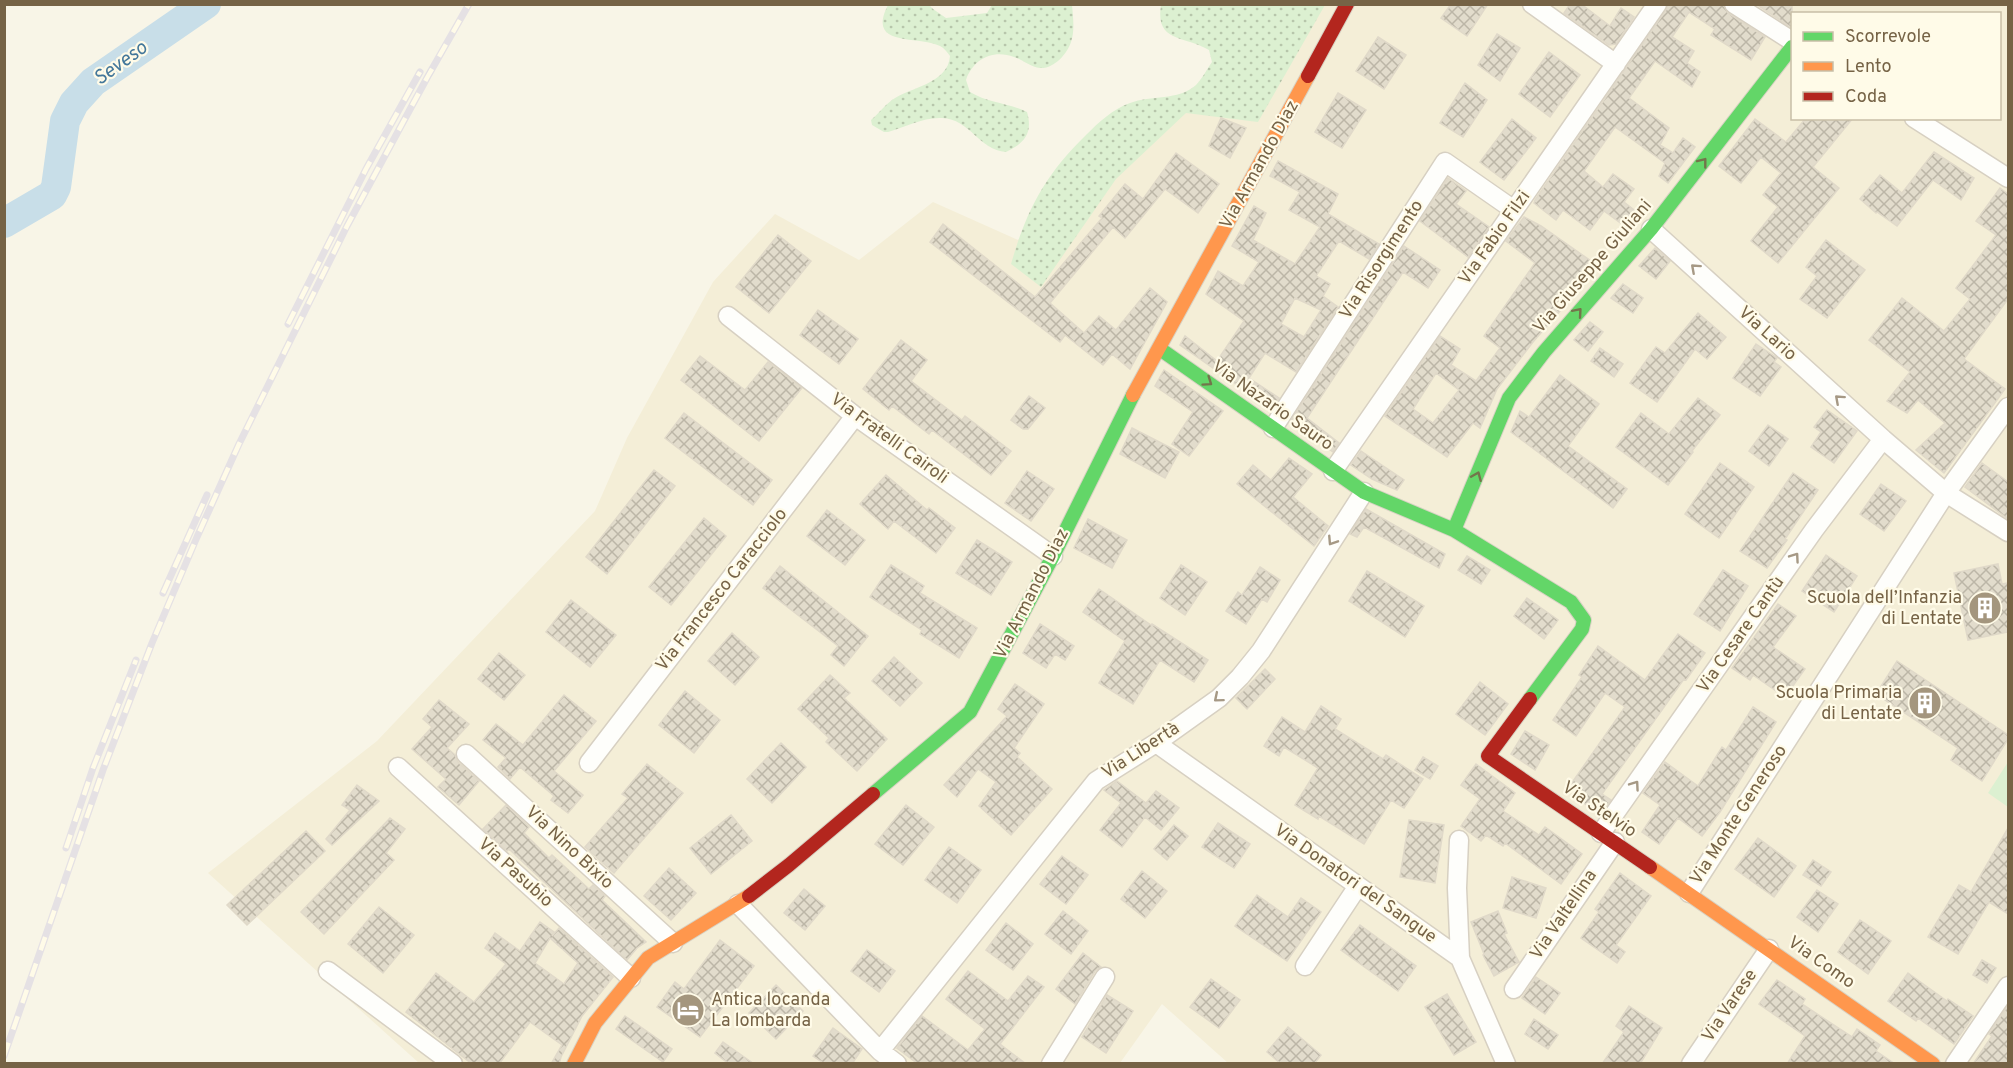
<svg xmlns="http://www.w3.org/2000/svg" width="2013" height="1068" viewBox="0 0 2013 1068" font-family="Overpass,sans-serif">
<defs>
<pattern id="grass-dots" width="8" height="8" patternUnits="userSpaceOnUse" patternTransform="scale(1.5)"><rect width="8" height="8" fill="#dcf0d1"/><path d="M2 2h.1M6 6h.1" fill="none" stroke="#b7c6ab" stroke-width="1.8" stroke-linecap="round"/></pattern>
<pattern id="building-cross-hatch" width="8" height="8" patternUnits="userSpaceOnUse" patternTransform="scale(1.5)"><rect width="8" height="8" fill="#e2dccc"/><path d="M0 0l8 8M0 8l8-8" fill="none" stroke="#bcb6a7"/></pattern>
</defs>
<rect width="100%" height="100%" fill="#f8f5e7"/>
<path fill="#f4eed7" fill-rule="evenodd" d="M1303,5H2008V1063H1228L1162,1004L1120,1063H419L208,873L377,741L595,511L627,438L713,282L775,214L859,260L933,202L1018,240L1154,116L1256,83ZM1792,14H2000V118H1792Z"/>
<path fill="url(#grass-dots)" d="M888,5H929L933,9L946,18L987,13L992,5H1072C1073,16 1075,31 1071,42C1067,54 1054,69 1040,68C1031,67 1023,60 1014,57C993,49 973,59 966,80L970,92C988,103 1009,103 1027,112C1033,133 1025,143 1006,152C979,150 970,119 942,118C923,117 906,127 888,132H884L872,125L871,120C878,114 884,106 892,100C910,87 948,84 950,56C947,52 944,48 940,46C917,35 866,48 888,5Z
M1161,5H1325L1258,122L1186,113L1116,179L1041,287L1011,264C1027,209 1045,175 1086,135C1099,122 1113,109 1130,103C1151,95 1178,101 1196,85C1202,79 1207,69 1212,62L1209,50C1184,35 1155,43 1161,5Z"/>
<path fill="#dcf0d1" d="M2008,762V807L1988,793Z"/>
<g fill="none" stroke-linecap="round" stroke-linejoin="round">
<path stroke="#c8dee8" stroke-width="30" d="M4,223L52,195L56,187L65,121L74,103L93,82L206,4"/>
</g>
<path fill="url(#building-cross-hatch)" stroke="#e0d9c9" stroke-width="1.5" fill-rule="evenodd" d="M1451,4H1488L1467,36L1441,18Z
M1570,4H1581L1610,26L1621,8L1634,17L1616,44L1609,45L1564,13Z
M1668,4H1723L1728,13L1765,37L1751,60L1711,35L1715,29L1689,12L1672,37L1694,51L1687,63L1700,72L1692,87L1655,61L1629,98L1669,128L1660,145L1673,153L1683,138L1695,147L1668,183L1659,176L1665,163L1615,127L1584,171L1603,187L1613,174L1634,189L1624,202L1642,216L1630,230L1604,211L1590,230L1563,210L1556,220L1534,203L1535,200L1666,10Z
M1756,4H1792V28Z
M1497,34L1520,48L1500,81L1478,65Z
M1378,37L1406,55L1384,89L1356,71Z
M1549,52L1580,75L1550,117L1519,94Z
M1465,83L1487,100L1463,137L1440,123Z
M1338,93L1366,110L1342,148L1315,132Z
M1221,118L1246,128L1230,158L1209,146Z
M1806,118H1853L1813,167L1839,188L1778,263L1751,241L1778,207L1763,195L1781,173L1761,157L1741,183L1719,166L1755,119L1786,142Z
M1512,119L1536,138L1504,180L1480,162Z
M1934,152L1974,178L1961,200L1933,180L1897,226L1877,212L1876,213L1860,199L1880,175L1902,193Z
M1176,153L1219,184L1198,213L1165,189L1125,238L1113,227L1050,303L1084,333L1099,316L1116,330L1150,288L1167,302L1130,369L1112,354L1103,365L1065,335L1060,342L930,242L943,224L1035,297L1102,218L1099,216L1125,184L1143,199Z
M1278,161L1338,194L1328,214L1379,244L1369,259L1339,241L1316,276L1330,284L1323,296L1338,307L1296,372L1265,353L1249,378L1279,398L1272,409L1180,345L1185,336L1217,361L1244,321L1206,294L1218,271L1243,286L1259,262L1232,246L1254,206L1266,213L1253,240L1295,264L1320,227L1289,210L1300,192L1270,176ZM1295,298L1321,310L1304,337L1281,324Z
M1448,178L1466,191L1456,204L1489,227L1468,257L1420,221Z
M2000,188L2008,194V299L1964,359L2005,389L1944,473L1916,450L1945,423L1918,400L1907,413L1887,401L1910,372L1869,340L1902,298L1944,331L1970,299L1956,288L1996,235L1976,221Z
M1524,217L1541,226L1591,261L1562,301L1566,304L1533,342L1497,389L1480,428L1473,423L1447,457L1385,416L1440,336L1460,349L1451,365L1476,381L1500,348L1484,336L1535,263L1506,241ZM1436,373L1459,390L1433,423L1413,409Z
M778,235L811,261L769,313L736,287Z
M1826,240L1865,270L1827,318L1800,299L1817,276L1806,267Z
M1404,246L1440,270L1428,288L1403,272L1307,418L1339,443L1333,452L1290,422Z
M1655,248L1670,261L1656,279L1639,266Z
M1623,284L1643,298L1633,313L1611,298Z
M818,310L858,339L839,364L800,335Z
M1698,313L1726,337L1707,359L1695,349L1657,402L1630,383L1656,347L1665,353Z
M1590,322L1603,332L1588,351L1574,340Z
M901,340L927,360L911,381L962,420L965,416L1011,451L991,475L932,430L929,434L892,406L889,410L863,389Z
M1756,344L1777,358L1774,362L1781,367L1760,396L1733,378Z
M1600,348L1623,364L1614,377L1591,361Z
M700,356L745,390L768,362L802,388L759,441L681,380Z
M1164,370L1223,411L1189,456L1172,444L1193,412L1155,386Z
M1560,375L1599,404L1568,446L1627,489L1613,508L1511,432L1520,411L1529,417Z
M1029,396L1045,408L1028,429H1023L1011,420Z
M1698,398L1720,415L1692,451L1693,452L1668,485L1616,447L1641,413L1669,434Z
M1827,410L1857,431L1834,463L1811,447L1821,432L1814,427Z
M684,413L772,480L753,505L665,438Z
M1768,425L1788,439L1769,466L1749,451Z
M1132,428L1179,452L1165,478L1120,454Z
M1361,451L1404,480L1397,490L1372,479L1351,465Z
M1289,458L1312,474L1293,497L1328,526L1314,546L1237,484L1253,465L1271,480Z
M1720,463L1754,487L1719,538L1685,514Z
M1982,463L2008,482V519L1965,487Z
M654,470L675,486L607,574L586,557Z
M1027,471L1054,489L1031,521L1005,503Z
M1793,473L1818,490L1785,539L1787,540L1767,568L1740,551Z
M886,475L927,510L929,508L955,528L936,553L894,521L888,529L860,504Z
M1881,484L1906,501L1884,531L1860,514Z
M1366,509L1445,554L1439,568L1364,527L1357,537L1350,534Z
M827,510L865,540L845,565L807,536Z
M704,518L726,536L671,605L649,587Z
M1088,519L1127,540L1112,568L1074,548Z
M977,540L1012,562L991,595L956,573Z
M1826,555L1857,576L1834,612L1802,591Z
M1467,556L1490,570L1481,584L1458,570Z
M1998,564L2002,584L2008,583V632L1968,640L1954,573Z
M891,565L924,586L920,593L977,628L959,658L920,634L922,630L870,597Z
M1181,565L1207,582L1185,615L1160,598Z
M780,566L868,636L844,666L831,655L838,646L763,588Z
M1260,567L1280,580L1267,602L1262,599L1246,624L1226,611L1238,592L1242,595Z
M1723,570L1748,586L1720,631L1694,614Z
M1367,571L1424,606L1405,637L1349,601Z
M1099,589L1151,625L1152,624L1208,660L1194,682L1160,660L1133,704L1099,683L1125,641L1083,612Z
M1527,598L1558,620L1544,639L1514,616Z
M571,600L616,635L590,667L546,632Z
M1778,604L1796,616L1773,647L1805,669L1785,697L1753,675L1750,680L1732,668Z
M1040,624L1074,646L1065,660L1055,654L1046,668L1023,653Z
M732,633L759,657L735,685L708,661Z
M1678,634L1705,653L1686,680L1684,679L1602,794L1611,800L1600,814L1578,799L1584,792L1571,784L1625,707L1605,693L1576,736L1553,720L1582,677L1579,675L1598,646L1645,680Z
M499,653L525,675L504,700L478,679Z
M894,657L922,683L900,706L872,681Z
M1897,661L2008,735V739L1982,781L1951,760L1958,748L1876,694Z
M1265,669L1275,679L1247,709L1236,698Z
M830,675L850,693L844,698L887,739L857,771L826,742L829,738L798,709Z
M1480,682L1508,704L1485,735L1456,714Z
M1015,684L1044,704L1014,748L1020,753L1017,757L1052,789L1011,835L979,806L996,782L978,769L957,797L944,785L1007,716L998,709Z
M685,691L720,720L694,753L659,725Z
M564,695L596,721L554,771L583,795L568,813L551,800L554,796L520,767L510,779L498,767L506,758L483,740L496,724L523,745Z
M439,700L469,724L447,748L455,755L458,762L479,781L459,805L438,787L446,779L412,749L432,727L423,719Z
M1321,706L1341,719L1335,729L1383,759L1386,755L1423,779L1404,808L1391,800L1364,844L1319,816L1318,819L1295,805L1318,768L1284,747L1279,756L1264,746L1282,717L1305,732Z
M1753,707L1776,722L1720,812L1702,836L1678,818L1659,844L1642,832L1660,805L1643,793L1665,762L1698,786L1722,747L1726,750Z
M1525,731L1549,745L1535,770L1511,754Z
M781,743L806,767L772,803L747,779Z
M1423,757L1438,766L1430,779L1415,770Z
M647,764L683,793L614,873L585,847L628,798L622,794Z
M1476,764L1515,793L1503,811L1539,835L1545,827L1582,854L1561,884L1505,843L1503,846L1486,835L1481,841L1461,826L1480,799L1461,785Z
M1117,781L1146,803L1156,791L1179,808L1161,830L1145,817L1122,847L1100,830L1121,803L1104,790Z
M357,785L379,801L332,845L326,839L350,810L342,805Z
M506,805L529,827L524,833L549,858L552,855L589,889L593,885L605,896L602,900L646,942L637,948L627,960L509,849L507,851L483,829Z
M906,805L934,827L903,865L875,844Z
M731,815L752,841L711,874L690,848Z
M390,818L405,829L386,853L394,860L324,934L301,912Z
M1409,820L1444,825L1435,883L1400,877Z
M1218,823L1250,844L1234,868L1202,847Z
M1174,825L1188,836L1167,860L1154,849Z
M2008,828V914L1989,902L1958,954L1928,937L1959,885L1971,892Z
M306,831L325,851L247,925L227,905Z
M1758,838L1796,866L1774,897L1735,869Z
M949,847L981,870L957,903L925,880Z
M1062,856L1088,875L1066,904L1040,884Z
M1813,860L1831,872L1821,886L1803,875Z
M669,868L696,893L671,920L644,896Z
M1142,871L1167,891L1145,918L1121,899Z
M1620,873L1651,896L1616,945L1625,952L1617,963L1581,938L1599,912L1595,909Z
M1512,877L1546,888L1536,918L1503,908Z
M804,889L825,906L805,930L784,913Z
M1817,890L1838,904L1818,932L1797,917Z
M1257,895L1288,917L1301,898L1321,912L1287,961L1235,926Z
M379,907L414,935L383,973L348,944Z
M1063,911L1088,931L1071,954L1045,934Z
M1498,911L1507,933L1504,934L1519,962L1494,976L1483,955L1484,954L1471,922Z
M1860,920L1891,941L1868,974L1838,952Z
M540,922L554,932L552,936L559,928L613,977L582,1016L561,1057L559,1064H551L562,1045L530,1022L499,1064H472L406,1012L436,973L474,1002L506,964L485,948L495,933L520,951ZM550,938L578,963L564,984L535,963Z
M1006,923L1033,944L1013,970L986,950Z
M1360,925L1416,966L1398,991L1341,950Z
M720,940L754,966L700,1037L657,1007L675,982L684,989Z
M867,950L895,971L879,992L851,971Z
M1083,953L1101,967L1095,971L1075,1004L1056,989Z
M1982,960L1996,968L1987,983L1973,975Z
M968,971L1008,1001L1028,976L1044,987L1000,1044L1026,1064H918L897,1048L922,1016L968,1050L985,1029L946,999Z
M1908,973L1947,1001L1948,999L1973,1016L1954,1044L1918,1018L1916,1021L1888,1001Z
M1536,977L1560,993L1545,1014L1522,998Z
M1211,979L1240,1000L1219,1028L1190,1007Z
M1777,980L1805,999L1802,1004L1852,1037L1857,1029L1880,1045L1876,1051L1895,1064H1787L1805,1036L1759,1004Z
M776,985L803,1011L776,1039L749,1013Z
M1447,994L1476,1042L1454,1055L1425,1007Z
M1107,995L1133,1011L1106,1053L1082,1037Z
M2008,1005V1064H1973L1992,1036L1989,1034Z
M1629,1006L1662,1028L1640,1064H1602L1624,1032L1616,1026Z
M625,1016L672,1049L663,1062L616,1029Z
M1534,1019L1558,1035L1548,1049L1525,1034Z
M1288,1027L1321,1055L1314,1064H1281L1267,1052Z
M833,1028L862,1049L852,1064H825L813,1056Z
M723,1042L754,1064H729L715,1053Z"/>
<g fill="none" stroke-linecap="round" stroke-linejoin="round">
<defs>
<path id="street" d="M1532,4L1616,64
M1734,4L1792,41
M1914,118L2008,178
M1651,229L1883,439L1946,493L2008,532
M728,316L855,416L1053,556
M1273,428L1445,162L1514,210
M1333,471L1657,4
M1156,743L1460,958L1506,1064
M466,754L673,943
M589,763L855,416
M398,767L631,978
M1601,833L1814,530L1883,439
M1459,840L1457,888L1460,958
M1689,893L1946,493L2008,407
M738,904L880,1051L897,1064
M1305,966L1358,886
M328,971L453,1064
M1514,989L1615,842
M880,1051L1096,781L1156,743L1219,698L1240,677L1261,651L1364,492
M1051,1064L1105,977
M1691,1064L1769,949
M1955,1064L2008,986"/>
<path id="fast" d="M1160,349L1364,492L1454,530L1571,602L1584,620L1582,629L1530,699
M1454,530L1509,398L1544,352L1651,229L1792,47
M873,794L970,712L1053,556L1133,395"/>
<path id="slow" d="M1133,395L1308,76
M1650,867L1933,1064
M574,1064L595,1023L648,958L749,896"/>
<path id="jam" d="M1308,76L1347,4
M1530,699L1488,756L1650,867
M749,896L789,865L873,794"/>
</defs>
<use href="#street" stroke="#d7d0c2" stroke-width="21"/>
<use href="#fast" stroke="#d8d2c4" stroke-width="16"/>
<use href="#slow" stroke="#d8d2c4" stroke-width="16"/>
<use href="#jam" stroke="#d8d2c4" stroke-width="16"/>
<use href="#street" stroke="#fefefb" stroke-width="18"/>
<use href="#fast" stroke="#63d668" stroke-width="14"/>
<use href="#slow" stroke="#ff974d" stroke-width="14"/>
<use href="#jam" stroke="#b3261e" stroke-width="14"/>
<defs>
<path id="rail" d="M288,324L366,169L420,72
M163,593L207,495
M66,848L93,768L136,660
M4,1056L103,770L152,643L197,537L239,444L347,226L428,76L469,4"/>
</defs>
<use href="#rail" stroke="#e5e1e4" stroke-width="7"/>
<use href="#rail" stroke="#fffbe8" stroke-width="4.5" stroke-dasharray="14" stroke-linecap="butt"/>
</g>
<defs><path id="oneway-chevron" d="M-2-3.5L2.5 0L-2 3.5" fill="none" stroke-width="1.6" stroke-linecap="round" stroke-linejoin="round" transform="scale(1.5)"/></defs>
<g stroke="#73744b">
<use href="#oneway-chevron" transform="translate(1703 162) rotate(-52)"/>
<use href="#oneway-chevron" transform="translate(1578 312) rotate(-49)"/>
<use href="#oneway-chevron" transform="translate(1208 382) rotate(35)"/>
<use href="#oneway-chevron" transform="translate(1477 476) rotate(-67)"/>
</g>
<g stroke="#a69985">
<use href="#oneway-chevron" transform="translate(1695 268) rotate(-138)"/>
<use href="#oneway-chevron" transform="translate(1839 399) rotate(-138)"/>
<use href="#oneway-chevron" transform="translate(1332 541) rotate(123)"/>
<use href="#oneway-chevron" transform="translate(1795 557) rotate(-55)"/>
<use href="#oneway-chevron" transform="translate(1218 698) rotate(140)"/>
<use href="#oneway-chevron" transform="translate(1635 785) rotate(-55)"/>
</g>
<defs>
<symbol id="building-disc" viewBox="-11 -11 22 22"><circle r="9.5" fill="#a4967e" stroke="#fffbe8"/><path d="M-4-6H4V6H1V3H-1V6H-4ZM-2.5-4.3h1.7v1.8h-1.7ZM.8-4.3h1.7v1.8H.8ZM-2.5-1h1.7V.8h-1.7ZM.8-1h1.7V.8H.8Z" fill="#fff"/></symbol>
<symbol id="hotel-disc" viewBox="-11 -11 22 22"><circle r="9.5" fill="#a4967e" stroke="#fffbe8"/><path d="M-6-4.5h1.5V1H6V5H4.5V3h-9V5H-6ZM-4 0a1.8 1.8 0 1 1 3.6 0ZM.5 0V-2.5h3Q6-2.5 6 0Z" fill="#fff"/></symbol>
</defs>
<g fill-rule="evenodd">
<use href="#building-disc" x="1966" y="589" width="38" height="38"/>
<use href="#building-disc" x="1906" y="684" width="38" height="38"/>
<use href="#hotel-disc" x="669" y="991" width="38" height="38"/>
</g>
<g text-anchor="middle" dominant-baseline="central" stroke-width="4.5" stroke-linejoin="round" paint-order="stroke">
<g font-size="18" fill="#766346" stroke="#fffbe8">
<text transform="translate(1260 165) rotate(-61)">Via Armando Diaz</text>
<text transform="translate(1495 238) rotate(-55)">Via Fabio Filzi</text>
<text transform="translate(1382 260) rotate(-57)">Via Risorgimento</text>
<text transform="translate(1593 267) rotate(-49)">Via Giuseppe Giuliani</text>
<text transform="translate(1767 334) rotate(42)">Via Lario</text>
<text transform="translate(1272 406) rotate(35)">Via Nazario Sauro</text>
<text transform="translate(889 439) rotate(36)">Via Fratelli Cairoli</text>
<text transform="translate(722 590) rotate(-52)">Via Francesco Caracciolo</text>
<text transform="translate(1032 594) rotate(-63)">Via Armando Diaz</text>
<text transform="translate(1741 635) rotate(-55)">Via Cesare Cantù</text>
<text transform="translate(1141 751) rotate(-33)">Via Libertà</text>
<text transform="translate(1599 810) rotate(34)">Via Stelvio</text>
<text transform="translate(1739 815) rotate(-57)">Via Monte Generoso</text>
<text transform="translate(569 848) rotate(43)">Via Nino Bixio</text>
<text transform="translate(515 873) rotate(42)">Via Pasubio</text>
<text transform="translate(1355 884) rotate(35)">Via Donatori del Sangue</text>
<text transform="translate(1564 915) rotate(-56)">Via Valtellina</text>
<text transform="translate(1821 963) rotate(35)">Via Como</text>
<text transform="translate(1730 1006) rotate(-56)">Via Varese</text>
</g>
<g font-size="18" fill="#766346" stroke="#fffbe8" text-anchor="end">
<text x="1962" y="598">Scuola dell’Infanzia<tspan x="1962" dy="21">di Lentate</tspan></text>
<text x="1902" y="693">Scuola Primaria<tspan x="1902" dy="21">di Lentate</tspan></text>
<text x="711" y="1000" text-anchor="start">Antica locanda<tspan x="711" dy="21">La lombarda</tspan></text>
</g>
<g font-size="20" font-style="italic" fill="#43779a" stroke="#fffbe8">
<text transform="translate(121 64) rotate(-36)">Seveso</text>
</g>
</g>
<rect width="2013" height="1068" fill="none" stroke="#766346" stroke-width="12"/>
<rect x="1791" y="12" width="210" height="108" fill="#fffbe8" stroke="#c8bea7" stroke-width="1.5"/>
<rect x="1803" y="32" width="30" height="9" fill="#63d668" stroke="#c8bea7" stroke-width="1.5"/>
<text x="1845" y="42" font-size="18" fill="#766346">Scorrevole</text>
<rect x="1803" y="62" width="30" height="9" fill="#ff974d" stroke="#c8bea7" stroke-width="1.5"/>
<text x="1845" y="72" font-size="18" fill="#766346">Lento</text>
<rect x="1803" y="92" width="30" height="9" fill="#b3261e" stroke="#c8bea7" stroke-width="1.5"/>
<text x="1845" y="102" font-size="18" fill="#766346">Coda</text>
</svg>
